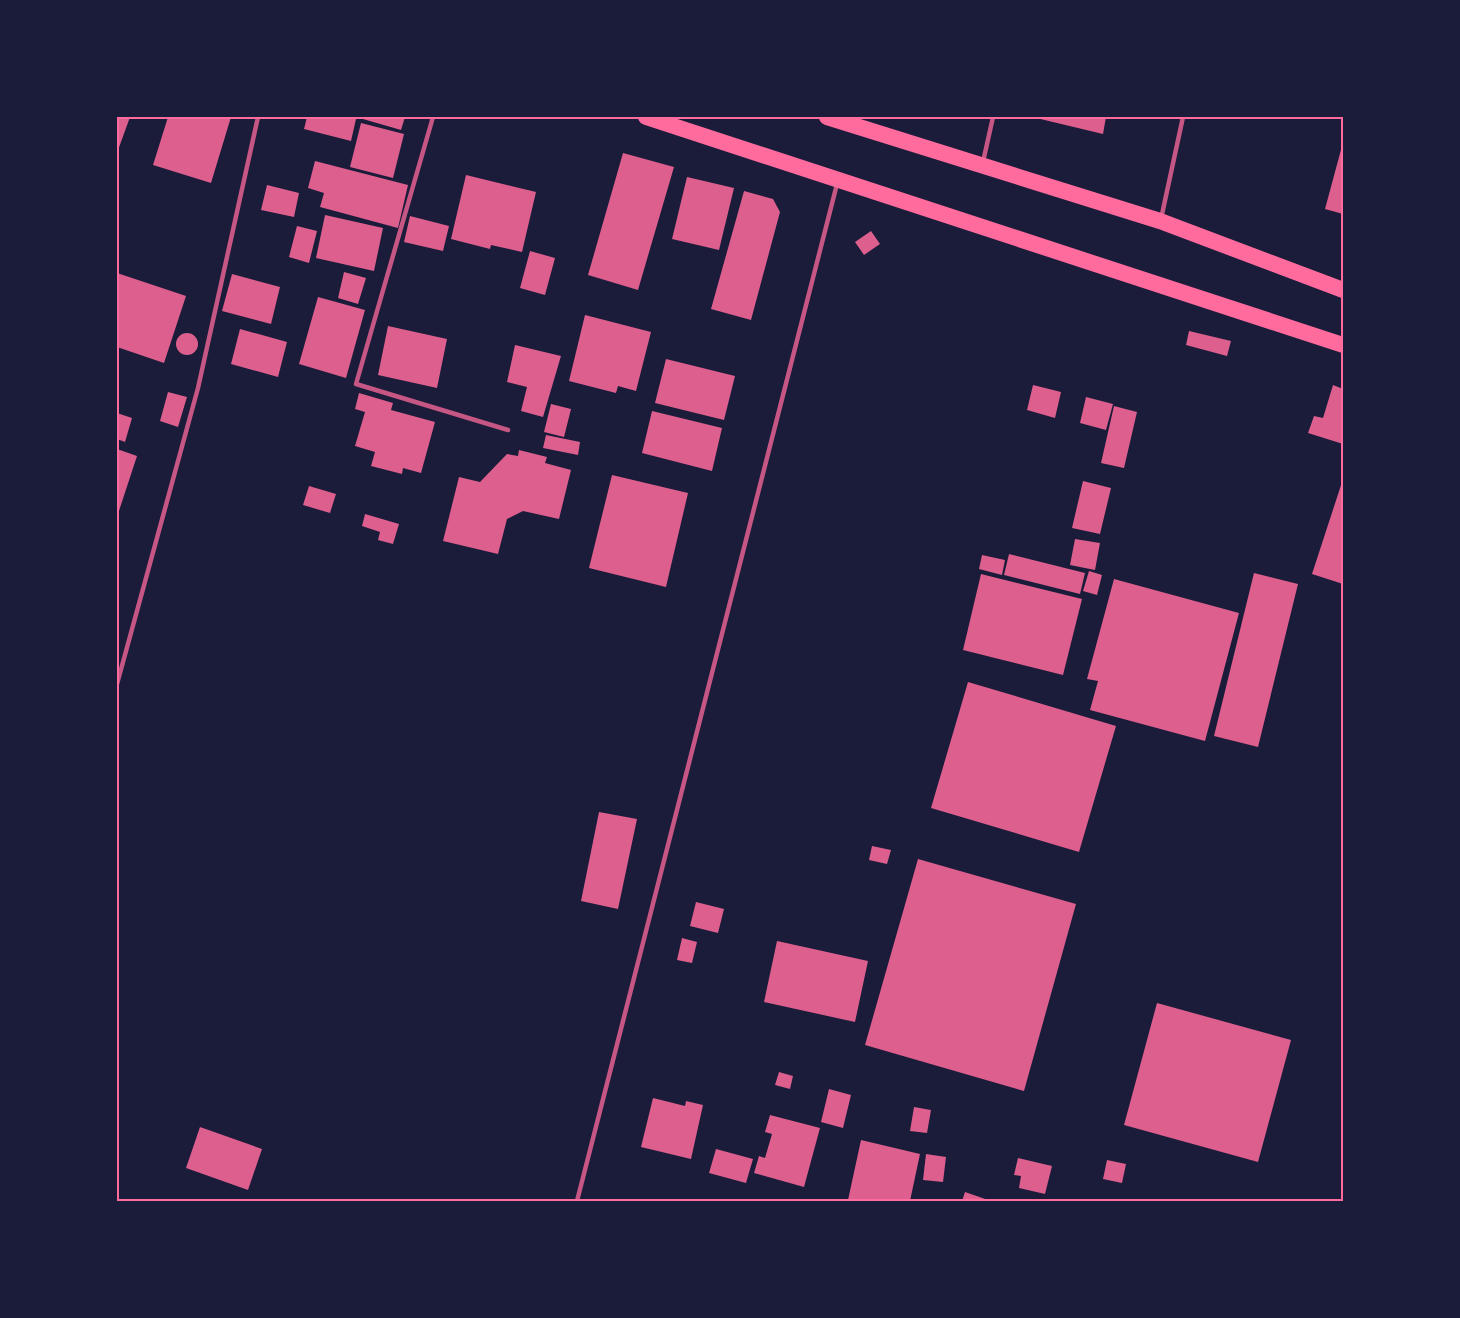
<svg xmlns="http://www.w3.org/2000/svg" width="1460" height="1318" viewBox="0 0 1460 1318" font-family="'Playfair Display',serif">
<rect width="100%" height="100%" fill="#1b1b3a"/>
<path fill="#dd5f8e" d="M117,117H130L117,153Z
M168,117H231L211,183L153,165Z
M307,117L356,119L351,141L304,129Z
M356,117H405L401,130Z
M1032,117H1106L1103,134Z
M361,123L404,134L393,178L350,167Z
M1342,146H1343V214L1325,209Z
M623,153L674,167L638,290L588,275Z
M315,161L408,185L398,228L320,207L324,193L308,188Z
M466,175L536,192L522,252L491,245L490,249L451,239Z
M687,177L734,188L719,250L672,239Z
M267,185L299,193L294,217L261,210Z
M744,191L773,199L780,212L751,320L711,309Z
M325,215L383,228L374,271L316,258Z
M410,216L449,226L443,251L404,242Z
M297,226L317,231L309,263L289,257Z
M871,231L880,244L864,255L855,242Z
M530,251L555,258L545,295L520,288Z
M344,272L366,278L358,304L338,298Z
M117,273L186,296L164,363L117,347Z
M232,274L280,287L271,324L222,311Z
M318,297L365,310L346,378L299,364Z
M585,315L651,332L636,391L618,386L616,393L569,381Z
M388,326L447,339L437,388L378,375Z
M240,329L287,342L278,377L231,364Z
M1189,331L1231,341L1227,356L1186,345Z
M176 344a11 11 0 1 1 22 0a11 11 0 1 1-22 0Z
M515,345L561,356L543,417L521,411L527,387L507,382Z
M666,359L735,376L724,420L655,403Z
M1033,385L1061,392L1055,418L1027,410Z
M1333,385L1343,389V444L1308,433L1314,416L1323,418Z
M168,392L187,397L178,427L160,421Z
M359,393L393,403L391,410L435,422L421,473L403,468L402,474L371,466L375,452L355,446L365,412L355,409Z
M1086,397L1113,404L1106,430L1080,423Z
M551,404L571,409L564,437L544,432Z
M1114,406L1137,412L1124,468L1101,463Z
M652,411L722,428L712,471L642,453Z
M117,413L132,418L125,442L117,439Z
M546,435L580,442L578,455L543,448Z
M117,449L137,456L117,517Z
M519,450L547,457L545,463L571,470L559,519L523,511L507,519L498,554L443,541L459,477L480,482L507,454L518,456Z
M612,475L688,493L666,587L589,568Z
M1343,479V584L1312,574Z
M1083,481L1111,488L1100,534L1072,528Z
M309,486L336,494L330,513L303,505Z
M365,514L399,524L393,544L378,540L380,532L362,526Z
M1075,539L1100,543L1095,570L1070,565Z
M1009,554L1085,573L1080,594L1004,575Z
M982,555L1005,560L1002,575L979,569Z
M1089,571L1102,575L1097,595L1083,591Z
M1254,573L1298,584L1258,747L1214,736Z
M981,574L1082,599L1063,675L963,650Z
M1114,579L1239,613L1205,741L1090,710L1098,681L1087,679Z
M968,682L1116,726L1079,852L931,808Z
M599,812L637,819L618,909L581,901Z
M872,846L891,850L887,864L869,860Z
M918,859L1076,904L1024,1091L865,1045Z
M696,902L724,909L718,933L690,926Z
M682,938L697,942L692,963L677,960Z
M777,941L868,961L855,1022L764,1002Z
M1157,1003L1291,1040L1258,1162L1124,1125Z
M779,1072L793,1076L790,1089L775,1085Z
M829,1089L851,1095L843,1128L821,1122Z
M653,1098L685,1106L686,1101L703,1105L691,1159L641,1147Z
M914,1107L931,1110L927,1133L910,1131Z
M770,1115L820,1128L804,1187L754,1173L759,1156L765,1158L772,1134L765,1132Z
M200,1127L262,1149L248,1190L186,1168Z
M861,1140L920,1154L910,1201L848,1200Z
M716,1149L753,1159L746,1183L709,1173Z
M926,1154L946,1157L943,1182L923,1180Z
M1018,1158L1052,1166L1045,1194L1019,1188L1021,1176L1014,1175Z
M1107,1160L1126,1164L1122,1183L1103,1179Z
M965,1192L991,1201H962Z"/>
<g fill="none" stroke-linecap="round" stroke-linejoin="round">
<path stroke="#c65784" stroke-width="4.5" d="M433,117L356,384L508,430
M983,162L993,117
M1161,219L1183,117
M117,684L198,388L258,117
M577,1201L837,184"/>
<path stroke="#ff6b9d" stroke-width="16" d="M646,117L1343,345
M827,117L1160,221L1343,290"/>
</g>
<rect width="1460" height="1318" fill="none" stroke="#1b1b3a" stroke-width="237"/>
<rect x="118" y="118" width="1224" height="1082" fill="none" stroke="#ff6b9d" stroke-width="2"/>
</svg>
